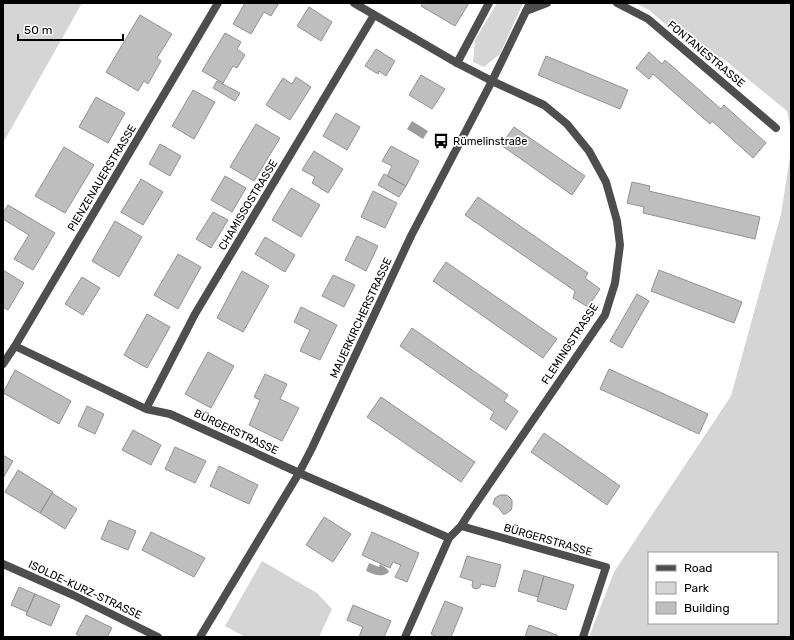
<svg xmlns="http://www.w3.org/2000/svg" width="794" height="640" viewBox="0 0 794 640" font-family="Rubik,sans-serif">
<rect width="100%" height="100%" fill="#fff"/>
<path fill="#d5d5d5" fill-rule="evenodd" d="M5,3H82L3,143V5Z
M497,3H523L500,54L484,67L473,62L475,40Z
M635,3H791V130L787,111L721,57L714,66L649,10Z
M791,151V637H589L614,572L731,396L781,214ZM649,553H777V623H649Z
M262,561L317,593L332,609L319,637H245L225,626Z"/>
<path fill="#9c9c9c" d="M412,121L428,131L423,139L407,129Z
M369,563L379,567L380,564L386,568L389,571L388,573C380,578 374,574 366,571Z"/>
<path fill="#bebebe" stroke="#929292" d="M245,3H279L271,16L264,12L251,34L233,24Z
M423,3H469L455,26L421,6Z
M309,7L332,22L321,41L297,26Z
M140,15L172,34L157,58L161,61L148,84L144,81L138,91L106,72Z
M225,33L241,42L237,49L245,55L237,68L233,66L223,83L202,71Z
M376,49L395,61L386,76L379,71L378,74L365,66Z
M649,52L662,64L665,60L721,109L724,105L766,143L753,158L712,121L710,124L653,74L649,79L636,68Z
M546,56L628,90L620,109L538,75Z
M421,75L445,89L432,109L409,95Z
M296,77L311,87L290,120L266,105L283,78L292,84Z
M217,81L240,93L235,101L213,88Z
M193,90L215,102L194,139L172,126Z
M96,97L125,113L108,143L79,127Z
M336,113L360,127L347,150L323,136Z
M256,124L280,138L254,181L230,167Z
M514,127L585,176L572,195L501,145Z
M160,144L181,156L170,176L149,164Z
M391,146L419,161L406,186L387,176L392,166L382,161Z
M64,147L94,165L65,213L35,196Z
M314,151L343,169L328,193L312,183L315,177L302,170Z
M384,174L406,186L399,197L378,185Z
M225,176L246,188L232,212L211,200Z
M141,179L163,192L143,225L121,212Z
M632,182L650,186L649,191L760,217L755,239L643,213L644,207L627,203Z
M291,188L320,205L301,237L272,220Z
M373,191L397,203L385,228L361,217Z
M478,197L588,273L585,278L600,289L588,307L573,298L575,291L465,215Z
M8,205L55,233L33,270L14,259L29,235L3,219V213Z
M213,212L228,220L211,248L196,239Z
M115,221L142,237L119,277L92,261Z
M357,236L378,246L366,271L345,260Z
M265,237L295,255L285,272L255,254Z
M178,254L201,267L178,309L154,295Z
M446,262L557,339L543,358L433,281Z
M3,270L24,283L8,310L3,307Z
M659,270L742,302L734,323L651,291Z
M242,271L269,286L243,332L217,318Z
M333,275L355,285L344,307L322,296Z
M82,277L100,288L83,315L65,304Z
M637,294L649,301L622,348L610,341Z
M301,307L337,325L320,360L300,351L310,330L294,322Z
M147,314L170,327L147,368L124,355Z
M412,328L508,395L504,401L518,411L506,430L490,419L494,412L400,346Z
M208,352L234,366L211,408L185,394Z
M609,369L708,414L699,434L600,389Z
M15,370L71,401L59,424L3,393Z
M265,374L287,384L280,399L299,408L282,441L249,425L260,400L254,397Z
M381,397L475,462L461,482L367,417Z
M87,406L104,414L95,434L78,426Z
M133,430L161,445L151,465L122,450Z
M544,433L620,486L607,505L531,452Z
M175,447L206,461L195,483L165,469Z
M3,455L13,461L3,478Z
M219,466L258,485L249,504L210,486Z
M18,470L53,492L40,513L5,492Z
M52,493L77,509L65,529L40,513Z
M500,495H507L512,500V507L511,510L506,514H503L499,508L493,504L495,498Z
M324,517L351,534L333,562L306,545Z
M109,520L136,531L128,550L101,539Z
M151,532L205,558L194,577L142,550Z
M372,532L419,553L407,582L395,577L401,565L393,562L390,568L362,555Z
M467,556L501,565L495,587L481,584L480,587L477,589L473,588L472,585L473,581L460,577Z
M524,570L544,576L538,597L518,591Z
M544,576L574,585L566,610L537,601Z
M19,587L35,594L27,612L11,605Z
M35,594L60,605L51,626L26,615Z
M445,601L463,608L451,637H437L431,634Z
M353,605L391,621L384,637H359L363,627L347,620Z
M86,615L112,628L107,637H81L76,634Z
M529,625L557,635V637H525Z"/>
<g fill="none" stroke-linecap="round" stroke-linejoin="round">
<path stroke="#4e4e4e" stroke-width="8" d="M457,63L489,3"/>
<path stroke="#4e4e4e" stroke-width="8" d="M354,3L457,63L492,81L544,105L567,124L589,151L606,182L617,221L620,245L615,283L605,315L470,512L461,526L449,538L405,637
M617,3L648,19L776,128
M526,11L547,3
M15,346L146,409L170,414L306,476L449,538
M3,364L15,346L218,3
M146,409L195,314L374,15
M461,526L606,567L583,637
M3,564L73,595L158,637
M200,637L299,473L312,448L411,236L492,81L530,3"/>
</g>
<defs>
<symbol id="bus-bare" viewBox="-9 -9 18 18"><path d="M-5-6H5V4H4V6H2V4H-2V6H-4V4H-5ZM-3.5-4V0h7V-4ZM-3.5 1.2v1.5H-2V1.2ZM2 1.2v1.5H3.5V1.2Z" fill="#000" stroke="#fff" stroke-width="2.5" paint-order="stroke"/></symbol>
</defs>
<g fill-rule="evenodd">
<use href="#bus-bare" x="430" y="130" width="22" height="22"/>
</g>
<g text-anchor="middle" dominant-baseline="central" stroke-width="3.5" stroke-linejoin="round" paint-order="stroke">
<g font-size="11" fill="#000" stroke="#fff">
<text transform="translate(706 54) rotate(40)">FONTANESTRASSE</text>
<text transform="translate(102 178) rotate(-59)">PIENZENAUERSTRASSE</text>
<text transform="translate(248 205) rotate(-59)">CHAMISSOSTRASSE</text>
<text transform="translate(361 318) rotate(-65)">MAUERKIRCHERSTRASSE</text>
<text transform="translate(570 344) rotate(-57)">FLEMINGSTRASSE</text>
<text transform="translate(236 432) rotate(25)">BÜRGERSTRASSE</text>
<text transform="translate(548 540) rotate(16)">BÜRGERSTRASSE</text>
<text transform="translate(85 590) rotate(25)">ISOLDE-KURZ-STRASSE</text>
</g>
<g font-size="11" fill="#000" stroke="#fff" text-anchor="start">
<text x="453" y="141">Rümelinstraße</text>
</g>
</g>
<rect width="794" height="640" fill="none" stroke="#000000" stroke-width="8"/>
<rect x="648" y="552" width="130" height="72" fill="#ffffff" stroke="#999999"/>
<rect x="656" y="565" width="20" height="6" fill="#4e4e4e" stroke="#999999"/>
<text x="684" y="572" font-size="12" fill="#000000">Road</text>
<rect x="656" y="582" width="20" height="12" fill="#d5d5d5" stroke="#999999"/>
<text x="684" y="592" font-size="12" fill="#000000">Park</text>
<rect x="656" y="602" width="20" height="12" fill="#bebebe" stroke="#999999"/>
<text x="684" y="612" font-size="12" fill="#000000">Building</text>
<path d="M18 34v6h105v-6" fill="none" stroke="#000000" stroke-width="2"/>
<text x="24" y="34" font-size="12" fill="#000000" stroke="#ffffff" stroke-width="3" paint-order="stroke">50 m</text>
</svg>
